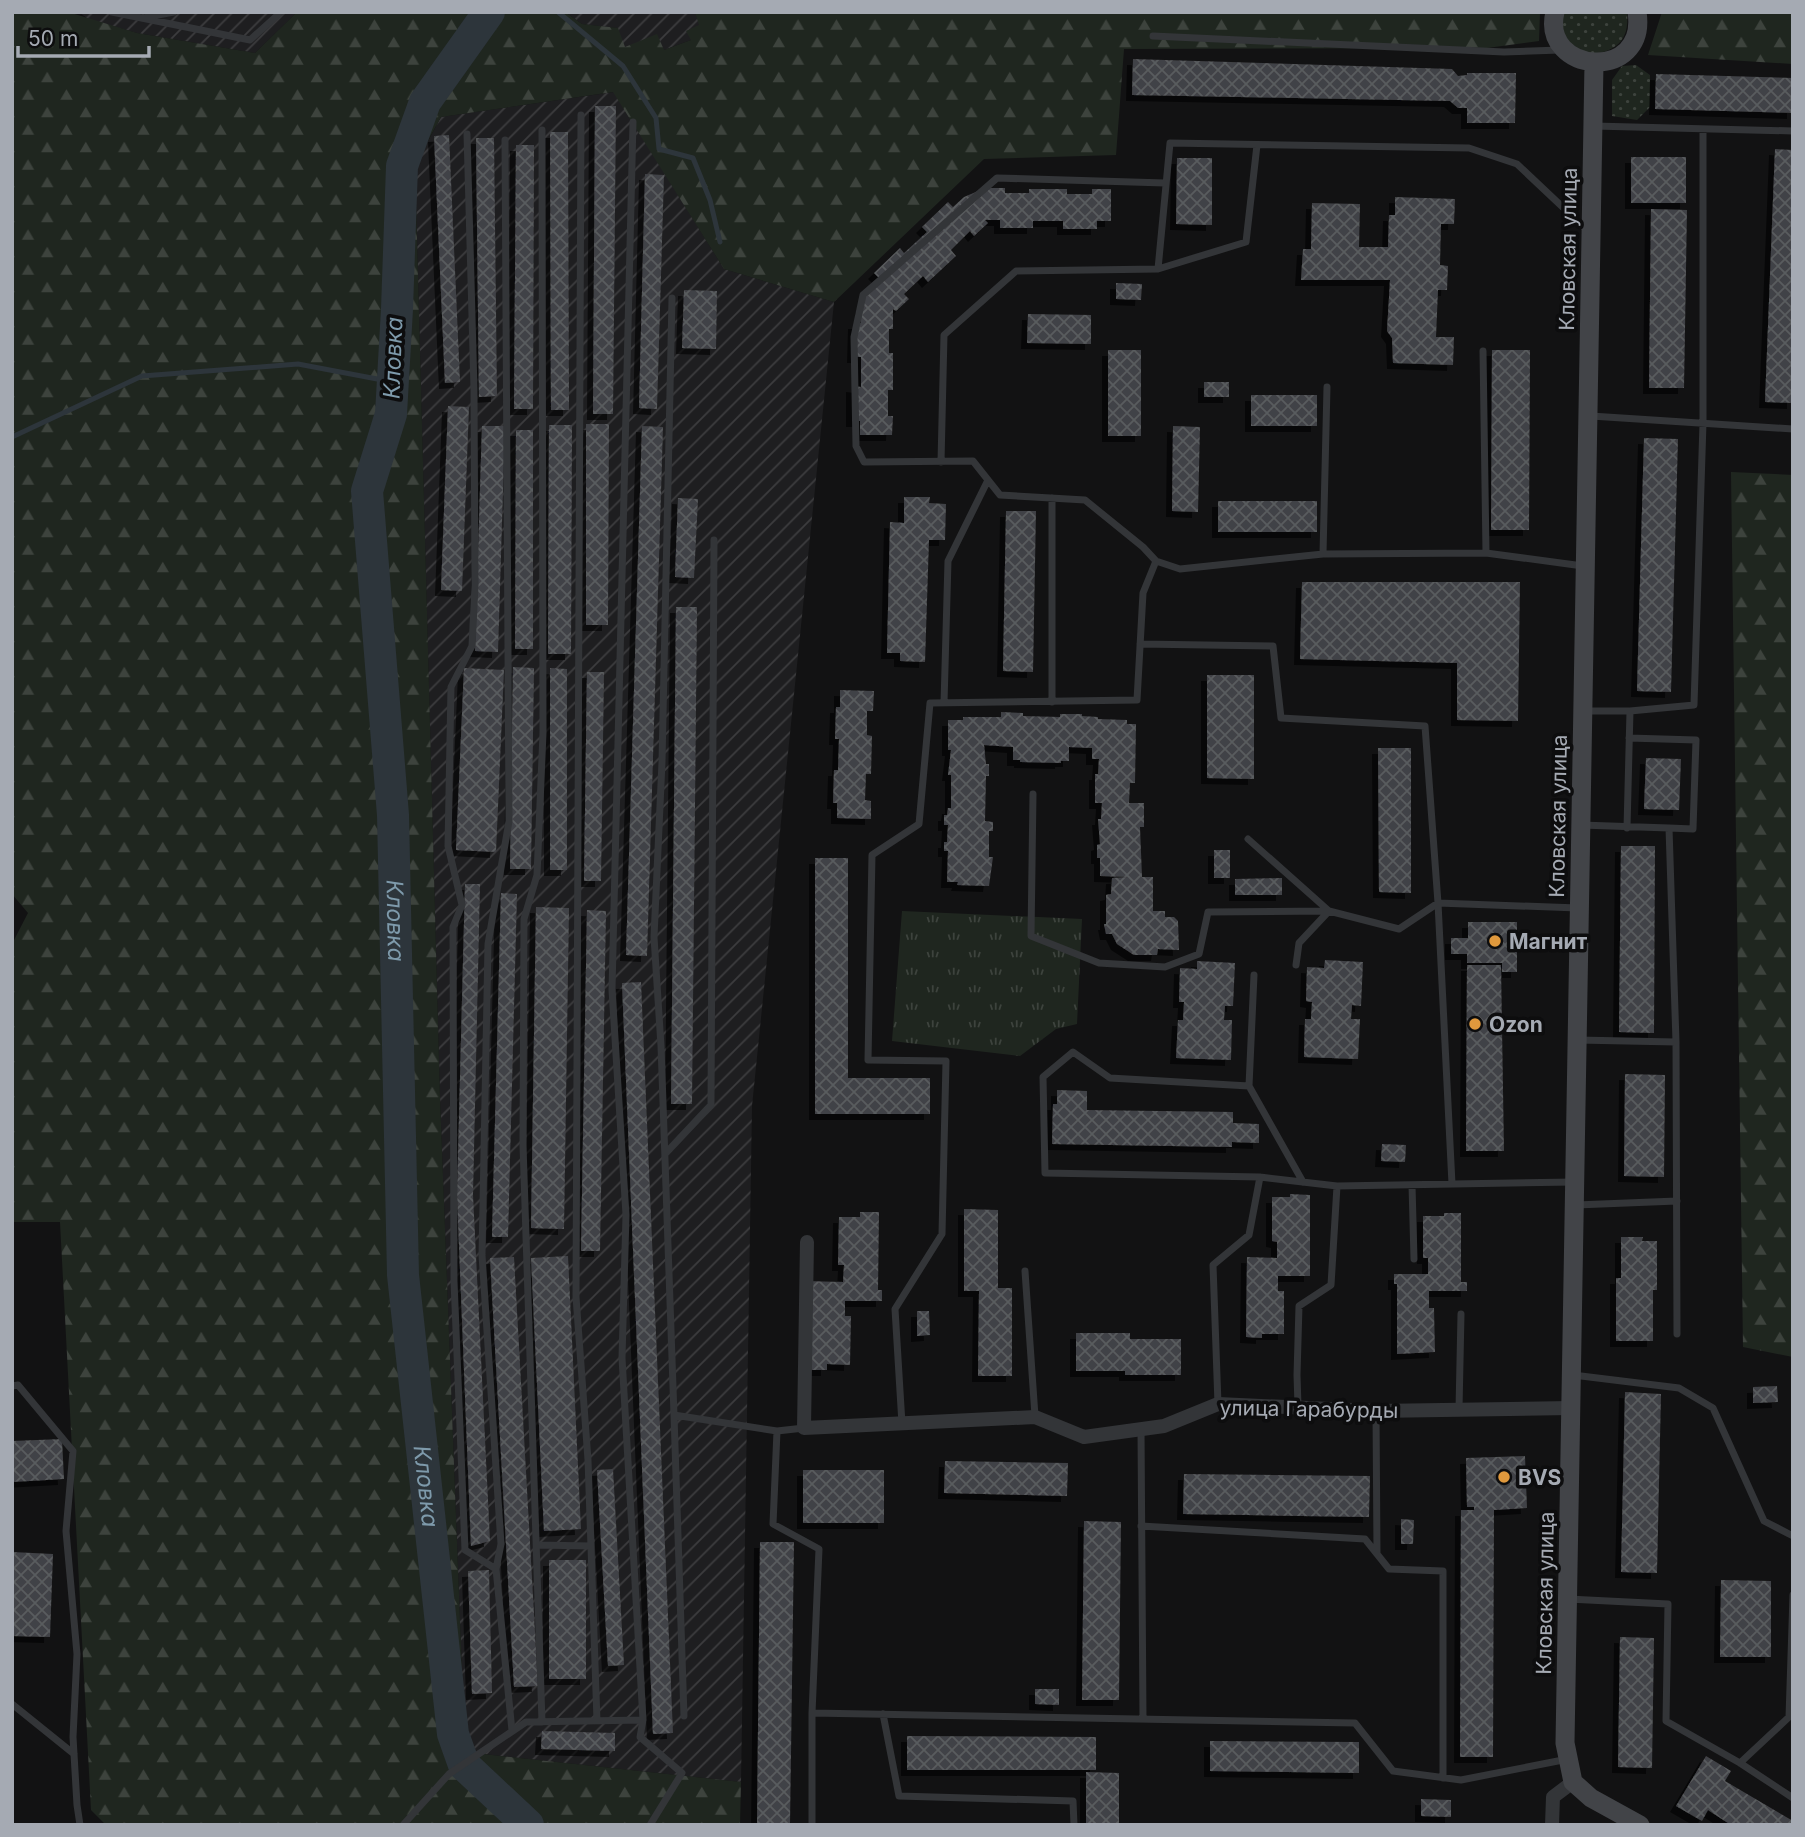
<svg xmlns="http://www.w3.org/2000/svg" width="1805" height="1837" viewBox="0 0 1805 1837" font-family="Inter,sans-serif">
<defs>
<pattern id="industrial-furrows" width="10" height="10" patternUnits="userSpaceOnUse" patternTransform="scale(1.75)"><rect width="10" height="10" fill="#1e1e20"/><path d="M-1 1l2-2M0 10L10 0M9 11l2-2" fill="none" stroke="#3c3c3e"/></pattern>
<pattern id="grass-dots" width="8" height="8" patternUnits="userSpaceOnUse" patternTransform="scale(1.75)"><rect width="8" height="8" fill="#1f261f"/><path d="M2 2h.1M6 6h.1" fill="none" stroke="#3d433d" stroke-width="1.8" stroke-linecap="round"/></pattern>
<pattern id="forest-firs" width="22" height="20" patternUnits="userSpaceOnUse" patternTransform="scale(1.75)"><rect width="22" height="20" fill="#1f261f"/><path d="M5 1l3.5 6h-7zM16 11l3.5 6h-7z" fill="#3d433d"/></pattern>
<pattern id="park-tufts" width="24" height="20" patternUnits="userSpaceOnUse" patternTransform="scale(1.75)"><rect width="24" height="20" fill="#1f261f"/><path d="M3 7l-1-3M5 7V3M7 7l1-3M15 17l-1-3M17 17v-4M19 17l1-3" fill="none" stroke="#3d433d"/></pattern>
<pattern id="building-cross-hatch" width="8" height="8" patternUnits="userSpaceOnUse" patternTransform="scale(1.75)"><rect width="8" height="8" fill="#414246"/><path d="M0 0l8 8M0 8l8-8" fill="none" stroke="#595b5e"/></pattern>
<filter id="shadow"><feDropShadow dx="-6" dy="6" stdDeviation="0" flood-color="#0009"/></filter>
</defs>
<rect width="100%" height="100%" fill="#121213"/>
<path fill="url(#industrial-furrows)" d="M79,12H297L255,53L137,33L88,19Z
M565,12H695L700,25L691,40L664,50L624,47L617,28L582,24Z
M614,92L724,269L834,302L752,1106L741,1782L465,1752L440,1098L415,165L441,117Z"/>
<path fill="url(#grass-dots)" d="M1560,12H1627C1630,43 1614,52 1587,55L1563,38Z
M1636,65L1650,75V107L1637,120L1612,116V80L1622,66Z"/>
<path fill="url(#forest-firs)" d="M12,12H68L137,33L255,53L297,12H565L582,24L618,28L625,47L657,34L664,50L691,40L686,31L699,25L695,12H1540L1539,41L1487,48L1124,49L1116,155L984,159L834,302L724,269L613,92L441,117L415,164L440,1098L465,1752L741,1782L740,1825H106L91,1810L60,1222H12V944L28,913L12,894Z
M1662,12H1793V64L1648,55Z
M1731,472L1793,475V1357L1743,1347Z"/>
<path fill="url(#park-tufts)" d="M902,911L1082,919L1077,1024L1056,1029L1020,1056L892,1041Z"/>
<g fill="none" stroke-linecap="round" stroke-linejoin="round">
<path stroke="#2d353b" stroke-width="5" d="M558,12L623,66L656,118L659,149L693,158L710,200L720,242
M12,437L142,376L298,364L393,382"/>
<path stroke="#2d353b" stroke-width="32" id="s1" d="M489,12L425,102L402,166L397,309L391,414L367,491L393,815L403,1275L453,1734L464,1765L528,1825"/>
</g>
<path fill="url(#building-cross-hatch)" filter="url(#shadow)" d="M1133,59L1452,69L1458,76L1467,75V73H1516L1515,123H1467V108H1458L1450,101L1132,95Z
M1656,74L1793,78V113L1655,109Z
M595,106H616L613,414H593Z
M550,132H568L569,410H551Z
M449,135L460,382L445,383L434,136Z
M476,138H494L497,396L479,397Z
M516,145H534L533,409H514Z
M1775,149L1793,150V403L1765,402Z
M1631,157H1686V203H1631Z
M1177,158H1212V225L1176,224Z
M645,174L664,175L657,409L639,408Z
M985,188H1005V193H1029V189H1067V194H1092V189H1111V221H1097V229H1063V221H1033V228H1000V220H985L988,223L974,236L970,231L951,250L956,256L928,282L923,276L904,294L909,299L896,311L893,309V329H889V353H893V390H888V416H893L892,435H860V421H852V386L861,387V357H853L854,323H861V308L870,286L879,278L874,273L900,248L904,253L927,232L922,227L948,202L953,207L964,197Z
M1395,197L1455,199L1454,224H1441L1440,265L1448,266L1447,290H1438L1436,337H1454L1453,365L1393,363L1392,338L1387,331L1390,280H1301L1303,249H1311L1312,203L1360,204L1359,247H1388L1389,215H1395Z
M1651,209L1687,210L1684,388H1649Z
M1116,283L1142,284L1141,300L1116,299Z
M684,290L717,291L716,349L682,348Z
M1028,314L1091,315V344L1027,343Z
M1108,350H1141V436H1108Z
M1492,350H1530L1529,530H1491Z
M1204,382H1229V397H1204Z
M1251,395H1317V426H1251Z
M448,406L469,407L462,591L441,590Z
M586,424H609L608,625H586Z
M549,425H572L571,654H548Z
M482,426H505L498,652L475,651Z
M642,426L663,427L647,956L626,955Z
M1173,426L1200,427L1198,512L1172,511Z
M516,430H533V649H515Z
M1644,438L1678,439L1671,692L1637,691Z
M904,497H930L929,503L946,504L945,540H929L925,662L900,661V653H887L890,522L904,523Z
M678,498L698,499L694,578L675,577Z
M1218,501H1317V532H1218Z
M1006,511H1036L1033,672L1003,671Z
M1302,582H1520L1518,721L1457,720V663L1300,659Z
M676,607H697L692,1104H671Z
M513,667L534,668L531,869H510Z
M464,668L504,670L496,852L456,850Z
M550,668L567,669V870H550Z
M587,672H604L601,881H584Z
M1207,675H1254V779L1207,778Z
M840,690L874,691L873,711H867V735L872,736L871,774H866L865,800L871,801V819L837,818V803H833L834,770H838L839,739H835L836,707H840Z
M1001,712L1023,713V716L1060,717V714H1082V716L1098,717V719L1127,720V724H1136L1135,783H1130L1129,803H1144V827H1140L1142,877H1153V911H1165V917H1174L1178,921L1179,950L1158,949L1157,955H1134L1117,944L1112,934H1106L1104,924H1106V895L1111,894L1112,878L1128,877L1100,876V858H1097V845L1100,844L1098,819H1101L1102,803H1095V774H1098L1099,759H1092V748L1069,747V761H1061V763L1020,762V760H1013V747L984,745L986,764H989V776H986L985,821L993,822V831H989V857H993L989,886L957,885L958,882H947L948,851H944V842H947L948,825H944V815H947L948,808H951V775H948L951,750H948V720H963V717H1001Z
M1378,748H1411V893L1379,892Z
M1646,758L1681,759L1679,810L1644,809Z
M1621,846H1655L1654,1033L1619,1032Z
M1214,850H1230V878H1214Z
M815,858H848V1078H930V1114H815Z
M1282,878V895H1235V879Z
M465,884H480L473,1195L490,1541L471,1546L457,1195Z
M501,893L517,894L508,1237H492Z
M536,907L569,908L564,1229L531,1228Z
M587,910L606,911L600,1251H581Z
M1468,922H1517V972H1502V963H1467V954H1451V938H1468Z
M1325,960L1363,962L1361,1006L1352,1005L1351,1019H1360L1358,1059L1304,1057L1305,1019H1311L1312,1002L1306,1001L1307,967L1324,968Z
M1197,961L1235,963L1233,1006H1225L1224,1020H1232L1231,1060L1176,1058L1178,1020H1183L1184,1002H1179L1180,968L1197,969Z
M1467,965H1501L1504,1151H1466Z
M641,982L673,1733L653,1734L622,983Z
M1625,1074L1665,1075L1664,1177L1624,1176Z
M1057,1090L1087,1091V1110L1233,1112V1123L1259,1124V1143L1232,1142V1147L1052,1144L1053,1104H1057Z
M1382,1144L1406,1145L1405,1162L1381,1161Z
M1290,1194L1310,1195V1276H1278V1291H1284V1334H1262V1338L1246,1337L1247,1257L1277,1258V1242L1272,1241V1197H1290Z
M964,1209L998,1210V1288H1012V1376H978L979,1291H964Z
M860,1212H879L878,1290H882V1301H845V1316H851L850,1365L827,1364V1370H810L806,1281L843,1282L844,1265H838L839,1217H860Z
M1444,1213H1461V1282H1467V1291H1429V1308H1434L1435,1352L1397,1354V1284H1394V1274H1428V1258H1423V1216H1444Z
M1621,1237H1643L1642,1241H1657V1290H1653V1341H1616V1278H1621Z
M568,1256L581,1529L544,1531L531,1258Z
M514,1257L538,1686L514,1687L490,1258Z
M917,1311H929L930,1335L917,1336Z
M1076,1333H1130V1339H1181V1375H1125V1371H1076Z
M1777,1386L1778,1402L1753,1403V1387Z
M1625,1392L1661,1394L1657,1573L1621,1572Z
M62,1439L64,1479L12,1482V1441Z
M1525,1456L1527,1508L1494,1510L1493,1757H1460L1461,1510H1474V1507H1467L1466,1458Z
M945,1461L1068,1463L1067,1496L944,1493Z
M613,1469L624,1665L608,1666L597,1470Z
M803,1470H884V1523H803Z
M1184,1474L1370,1476L1369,1517L1183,1514Z
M1401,1519L1414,1520L1413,1544H1401Z
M1084,1521L1121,1522L1119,1700H1082Z
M760,1542H794L790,1825H757Z
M12,1552L53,1554L50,1637L12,1636Z
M549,1560H586V1679H549Z
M489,1570L492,1693L472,1694L468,1571Z
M1721,1580L1771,1581V1657H1720Z
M1620,1637L1654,1638L1652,1768L1618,1767Z
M1035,1689H1059V1705L1035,1704Z
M542,1731L615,1733V1751L541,1749Z
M907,1736L1096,1737V1770H907Z
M1210,1741L1359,1742V1773L1210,1771Z
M1706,1756L1731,1771L1725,1781L1793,1821V1825H1731L1708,1810L1702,1821L1676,1806Z
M1086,1772L1119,1773V1825H1086Z
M1421,1799L1451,1800V1817L1421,1816Z"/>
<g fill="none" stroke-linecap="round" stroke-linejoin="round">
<path stroke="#333538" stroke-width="7" d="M112,12L250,40L281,12
M147,17L174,12
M1153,36L1504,52L1560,50
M581,115L576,1297L588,1460L597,1721
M1594,126L1793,131
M542,130L543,733L537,875L524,919L523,1145L542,1722
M467,134L474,389L475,585L472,646L451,687L448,846L462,905L453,927L454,1281L465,1550L496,1569L512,1731
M1165,183L997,178L863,295L854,337L856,446L864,462L973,461L1000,495L1085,500L1143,547L1156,561L1180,569L1323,554L1486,553L1583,566
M1158,269L1246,242L1257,145
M672,298L662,762L654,937L661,1046L674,1415L777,1431
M1483,351L1486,553
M1591,416L1793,429
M941,462L944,335L1016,271L1158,269L1170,143L1469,148L1517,164L1588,231
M1323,554L1327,387
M1140,644L1273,646L1281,718L1425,726L1438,903L1452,1184
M1052,702V498
M944,703L948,561L988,480
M1583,711H1630L1694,705L1703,423V130
M1629,738L1696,740L1693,829L1669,828
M1033,794L1031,936L1099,963L1165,967L1199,954L1208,912L1329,911
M1627,828L1630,711
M1248,839L1329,911L1399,929L1438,903L1578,908
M1296,965L1299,943L1329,911
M1577,1040L1676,1042L1669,828L1581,825
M1676,1042L1677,1334
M1249,1086L1254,975
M665,1154L711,1105L714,540
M1303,1182L1249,1086L1110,1078L1073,1052L1043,1077L1045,1173L1260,1177L1337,1186L1574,1182
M1412,1185L1414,1259
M1576,1205L1677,1201
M1025,1271L1035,1416
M1573,1375L1679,1388L1713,1408L1764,1521L1793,1536
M12,1386L18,1385L73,1451L66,1531L77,1654L73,1737L77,1805L80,1825
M1218,1404L1213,1265L1249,1235L1260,1177
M1298,1406L1297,1375L1299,1306L1331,1285L1337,1186
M1459,1409L1461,1314
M1376,1411L1377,1553
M674,1415L684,1716
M902,1424L895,1309L942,1234L946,1061L868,1060L872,855L919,824L930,703L1137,700L1143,593L1156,561
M804,1428L777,1431L773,1524L819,1549L812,1713V1825
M1141,1429L1143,1719
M1141,1526L1365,1539L1389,1569L1443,1571V1778
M537,1545L591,1546
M496,1569L501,1544L482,1255L488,944L509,821L505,140
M1568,1599L1668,1604L1666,1721L1740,1763L1793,1798
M12,1704L74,1754
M812,1713L1355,1723L1393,1771L1461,1780L1568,1759
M883,1714L899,1796L1073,1801L1074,1825
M643,1720L640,1737L682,1773L650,1825
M1740,1763L1789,1717L1793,1595
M403,1825L449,1774L526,1722L643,1720L622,1358L626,1215L612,990L633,122"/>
<path stroke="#333538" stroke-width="14" d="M807,1242L804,1428L1035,1417L1084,1437L1164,1426L1218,1404L1376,1411L1571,1408
M1552,1825L1553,1797L1573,1782"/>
<path stroke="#424448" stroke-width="19" d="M1555,12C1540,74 1648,83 1637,12
M1594,63L1565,1743L1573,1782L1591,1798L1640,1825"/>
</g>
<g fill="#e0993d" stroke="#0d0d0e" stroke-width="2.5">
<circle cx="1495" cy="941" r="7"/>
<circle cx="1475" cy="1024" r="7"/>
<circle cx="1504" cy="1477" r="7"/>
</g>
<g text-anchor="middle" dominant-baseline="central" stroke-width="7" stroke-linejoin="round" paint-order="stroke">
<g font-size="21" fill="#a5aab3" stroke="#0d0d0e">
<text transform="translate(1568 249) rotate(-89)">Кловская улица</text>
<text transform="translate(1558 816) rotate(-89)">Кловская улица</text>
<text transform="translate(1309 1409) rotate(1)">улица Гарабурды</text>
<text transform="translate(1545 1593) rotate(-89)">Кловская улица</text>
</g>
<g font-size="21" font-weight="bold" fill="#a5aab3" stroke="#0d0d0e" text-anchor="start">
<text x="1509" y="941">Магнит</text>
<text x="1489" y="1024">Ozon</text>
<text x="1518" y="1477">BVS</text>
</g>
<g font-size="23" font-style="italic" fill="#7e9aab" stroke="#0d0d0e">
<text transform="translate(393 358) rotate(-88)">Кловка</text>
<text stroke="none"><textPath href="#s1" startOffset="938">Кловка</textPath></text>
<text stroke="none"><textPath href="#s1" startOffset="1505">Кловка</textPath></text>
</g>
</g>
<rect width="1805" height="1837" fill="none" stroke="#a5aab3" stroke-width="28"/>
<path d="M18 46v10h131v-10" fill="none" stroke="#a5aab3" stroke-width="3.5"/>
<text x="28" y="46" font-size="21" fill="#a5aab3" stroke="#0d0d0e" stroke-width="5" paint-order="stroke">50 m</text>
</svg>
